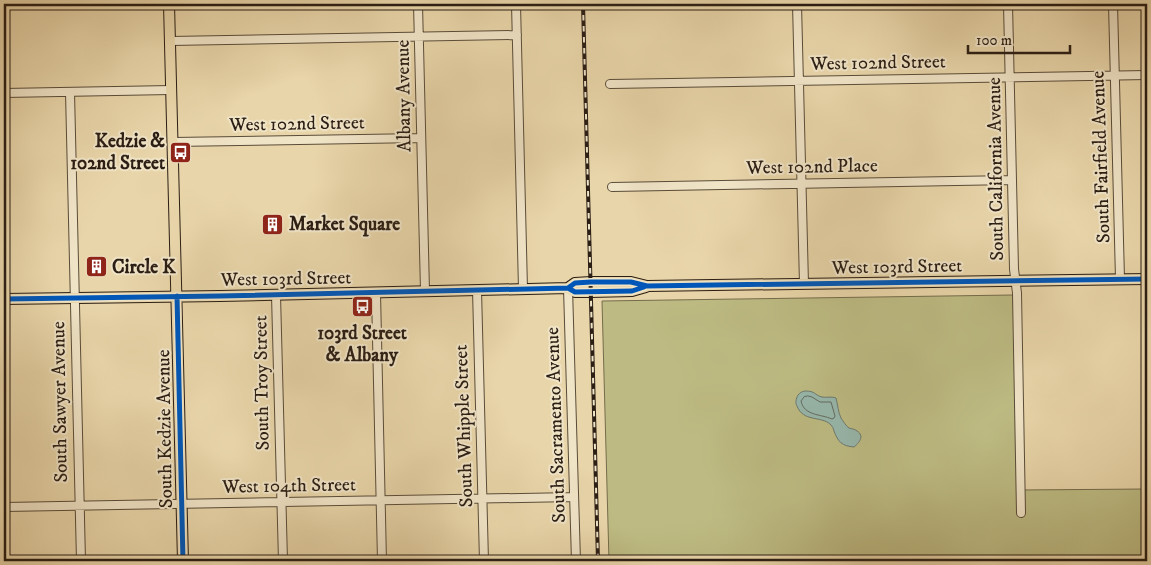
<svg xmlns="http://www.w3.org/2000/svg" width="1151" height="565" viewBox="0 0 1151 565" font-family="'IM FELL DW Pica',serif">
<rect width="100%" height="100%" fill="#e8d5a9"/>
<filter id="stains"><feTurbulence type="fractalNoise" baseFrequency=".004" numOctaves="4"/><feColorMatrix values="0 0 0 0 .2 0 0 0 0 .09 0 0 0 0 .02 0 0 0 .5 -.17"/></filter>
<radialGradient id="worn" r=".72"><stop offset=".6" stop-color="#630" stop-opacity="0"/><stop offset="1" stop-color="#630" stop-opacity=".3"/></radialGradient>
<path fill="#bdbb83" stroke="#746c4c" d="M1013,295L1018,490L1147,489V561H609L602,301Z"/>
<path fill="#97b8ad" stroke="#6c7a70" d="M805,391C816,391 814,395 822,397C827,398 831,396 836,398C838,405 838,412 841,418C843,421 846,426 849,428C852,429 855,429 857,431C865,436 859,443 854,447C842,446 838,442 834,431C833,428 833,427 830,424C821,416 803,422 797,406C795,403 796,399 798,395C801,392 801,392 805,391Z"/>
<g fill="none" stroke-linecap="round" stroke-linejoin="round">
<path stroke="#616b60" stroke-width="1" d="M808,396L812,397L820,402H831L835,416L834,418L832,419C821,414 804,416 801,401L804,397Z"/>
<defs>
<path id="minor" d="M418,4L425,291
M516,4L523,289
M797,4L804,284
M1008,4L1014,269L1017,293L1021,513
M1113,4L1120,279
M170,41L517,35
M610,84L1147,75
M70,92L81,561
M4,93L171,90
M173,142L421,138
M612,187L1012,180
M568,288L576,561
M477,290L484,561
M376,293L382,561
M276,295L283,561
M4,507L574,497"/>
<path id="major" d="M169,4L183,561
M568,288L575,292H591L632,291L646,287
M4,299L220,296L568,288L575,283L591,282H631L647,286L1147,279"/>
</defs>
<use href="#minor" stroke="#5a4c39" stroke-width="10"/>
<use href="#major" stroke="#2b1e14" stroke-width="12"/>
<use href="#minor" stroke="#f0e4c7" stroke-width="8"/>
<use href="#major" stroke="#e8d5a9" stroke-width="10"/>
<defs>
<path id="rail" d="M583,4L598,561"/>
</defs>
<use href="#rail" stroke="#2b1e14" stroke-width="4"/>
<use href="#rail" stroke="#f0e4c7" stroke-width="2" stroke-dasharray="5.5" stroke-linecap="butt"/>
<defs>
<path id="cycleway" d="M568,288L575,292L632,291L644,287
M177,296L183,561
M4,299L220,296L568,288L575,283L591,282H631L647,286L1147,279"/>
</defs>
<use href="#cycleway" stroke="#f0e4c7" stroke-width="8"/>
<use href="#cycleway" stroke="#0057b8" stroke-width="5"/>
</g>
<defs>
<symbol id="bus-square" viewBox="-11 -11 22 22"><rect x="-9" y="-9" width="18" height="18" rx="4" fill="#8f2418" stroke="#f0e4c7"/><path d="M-5-6H5V4H4V6H2V4H-2V6H-4V4H-5ZM-3.5-4V0h7V-4ZM-3.5 1.2v1.5H-2V1.2ZM2 1.2v1.5H3.5V1.2Z" fill="#fff"/></symbol>
<symbol id="building-square" viewBox="-11 -11 22 22"><rect x="-9" y="-9" width="18" height="18" rx="4" fill="#8f2418" stroke="#f0e4c7"/><path d="M-4-6H4V6H1V3H-1V6H-4ZM-2.5-4.3h1.7v1.8h-1.7ZM.8-4.3h1.7v1.8H.8ZM-2.5-1h1.7V.8h-1.7ZM.8-1h1.7V.8H.8Z" fill="#fff"/></symbol>
</defs>
<g fill-rule="evenodd">
<use href="#bus-square" x="168" y="140" width="25" height="25"/>
<use href="#building-square" x="260" y="212" width="25" height="25"/>
<use href="#building-square" x="84" y="254" width="25" height="25"/>
<use href="#bus-square" x="350" y="294" width="25" height="25"/>
</g>
<g text-anchor="middle" dominant-baseline="central" stroke-width="4" stroke-linejoin="round" paint-order="stroke">
<g font-size="19" fill="#2b1e14" stroke="#f0e4c7">
<text transform="translate(878 63) rotate(-1)">West 102nd Street</text>
<text transform="translate(404 96) rotate(-91)">Albany Avenue</text>
<text transform="translate(297 124) rotate(-1)">West 102nd Street</text>
<text transform="translate(1101 157) rotate(-92)">South Fairfield Avenue</text>
<text transform="translate(812 167) rotate(-1)">West 102nd Place</text>
<text transform="translate(996 169) rotate(-91)">South California Avenue</text>
<text transform="translate(897 267) rotate(-1)">West 103rd Street</text>
<text transform="translate(286 279) rotate(-1)">West 103rd Street</text>
<text transform="translate(262 383) rotate(-91)">South Troy Street</text>
<text transform="translate(60 402) rotate(-91)">South Sawyer Avenue</text>
<text transform="translate(556 425) rotate(-92)">South Sacramento Avenue</text>
<text transform="translate(464 426) rotate(-92)">South Whipple Street</text>
<text transform="translate(165 429) rotate(-91)">South Kedzie Avenue</text>
<text transform="translate(289 486) rotate(-1)">West 104th Street</text>
</g>
<g font-size="19" font-weight="bold" fill="#2b1e14" stroke="#f0e4c7" text-anchor="start">
<text x="165" y="141" text-anchor="end">Kedzie &amp;<tspan x="165" dy="22">102nd Street</tspan></text>
<text x="289" y="224">Market Square</text>
<text x="112" y="267">Circle K</text>
<text x="362" y="333" text-anchor="middle">103rd Street<tspan x="362" dy="22">&amp; Albany</tspan></text>
</g>
</g>
<rect width="1151" height="565" fill="none" stroke="#e8d5a9" stroke-width="20"/>
<rect x="5" y="5" width="1141" height="555" fill="none" stroke="#2b1e14" stroke-width="2.5"/>
<rect x="10" y="10" width="1131" height="545" fill="none" stroke="#2b1e14"/>
<path d="M968 45v8h102v-8" fill="none" stroke="#2b1e14" stroke-width="2.5"/>
<text x="976" y="45" font-size="15" fill="#2b1e14" stroke="#f0e4c7" stroke-width="4" paint-order="stroke">100 m</text>
<rect width="100%" height="100%" filter="url(#stains)"/>
<rect width="100%" height="100%" fill="url(#worn)"/>
</svg>
